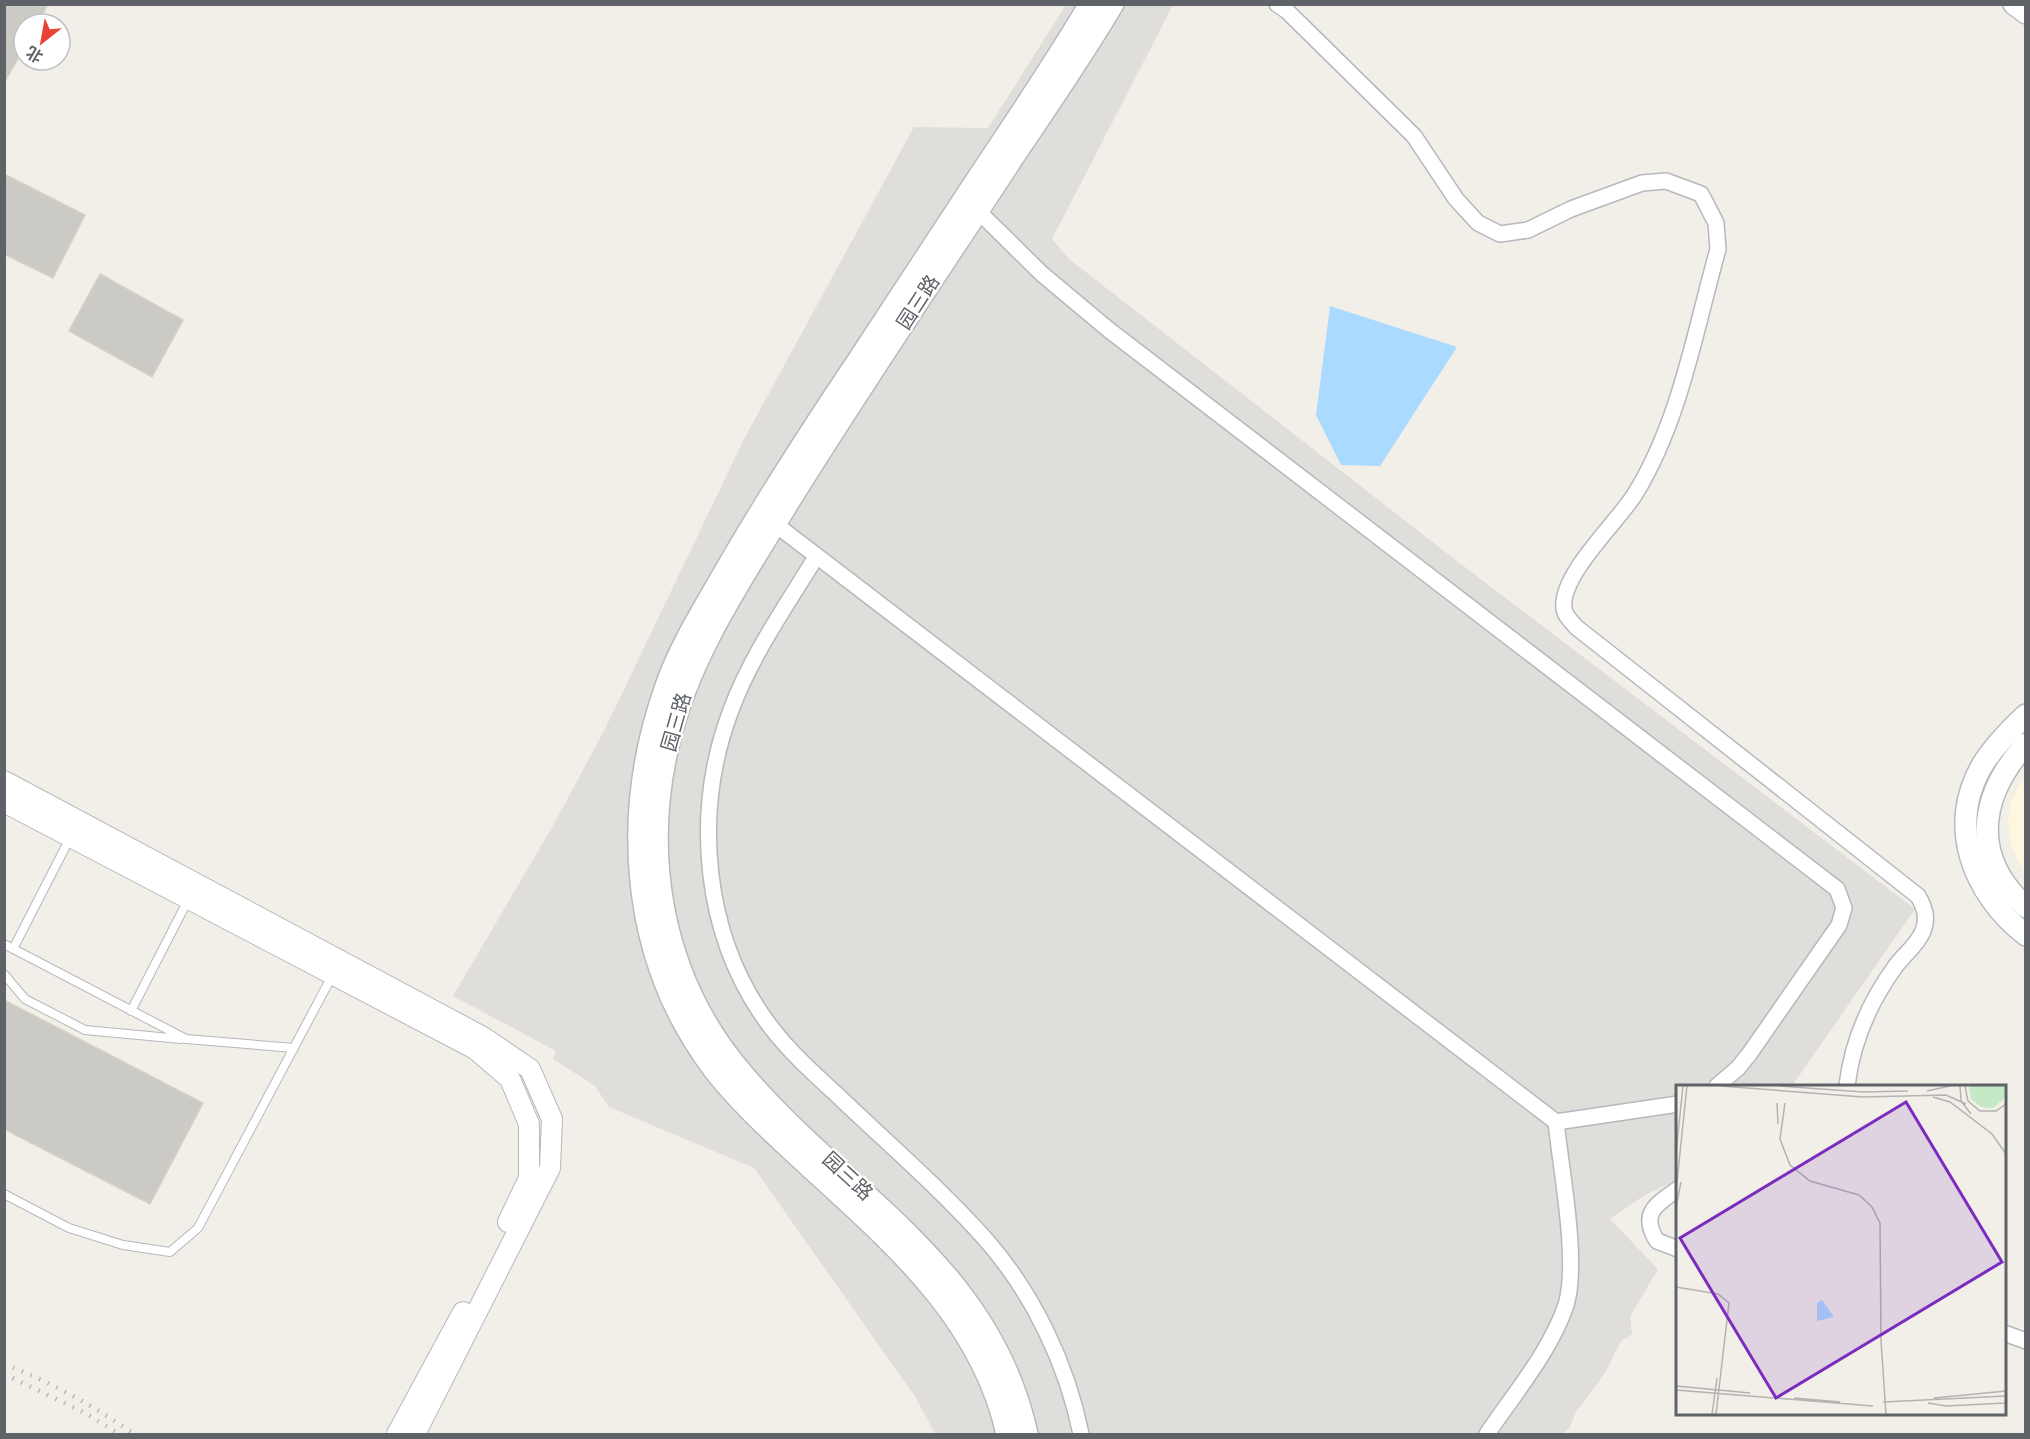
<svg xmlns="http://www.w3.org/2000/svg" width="2030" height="1439" viewBox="0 0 2030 1439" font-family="'Fira Sans Condensed','Noto Sans SC',sans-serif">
<rect width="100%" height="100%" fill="#f1efe8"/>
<path fill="#fef7e0" d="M2025,775L2026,776L2025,875L2010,843L2008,820L2011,801Z"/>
<path fill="#e0deda" d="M1066,5H1173L1052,239L1069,259L1453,558L1915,909L1792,1086H1678L1677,1180L1645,1195L1610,1219L1658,1269L1630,1317L1632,1334L1621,1341L1605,1373L1576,1412L1569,1429L1562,1434H935L916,1398L754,1168L609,1107L595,1086L553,1059L556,1051L453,996L554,824L605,729L744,439L914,127L988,128Z"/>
<path fill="#aadaff" d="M1330,306L1457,347L1380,466L1341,465L1316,415Z"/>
<path fill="#cccac5" stroke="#d6d1c6" stroke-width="1.5" d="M4,4H48L37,24H24V48L4,83Z
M4,174L85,215L53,278L4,254Z
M100,274L183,320L152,377L69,331Z
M4,1000L203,1103L150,1204L4,1129Z"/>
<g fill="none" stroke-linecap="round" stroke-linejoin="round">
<defs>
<path id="service" d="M4,944L186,1039L294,1048
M13,949L70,838
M4,974L25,999L85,1030L181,1039
M131,1011L188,900
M4,1194L69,1228L123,1245L170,1252L198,1228L332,976"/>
<path id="minor" d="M1277,4L1287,11L1414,136L1456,199L1478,223L1500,234L1528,230L1571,209L1642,183L1666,181L1701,194L1716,223L1718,249C1695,331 1680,421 1635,494C1617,523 1560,575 1564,608C1564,615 1572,622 1576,627L1918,896C1925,908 1928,918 1923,931C1917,946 1903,955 1895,967C1869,1003 1852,1042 1847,1086
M978,211L1042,274L1109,330L1837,889L1844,908L1839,925L1750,1053L1738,1068L1717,1086
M775,524L1556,1122L1678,1104
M816,557C786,606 751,656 731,710C692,813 703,937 770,1026C788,1050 812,1072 835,1093C885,1141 940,1188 987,1241C1034,1295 1067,1365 1081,1434
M1678,1189C1655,1205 1640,1214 1657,1241L1678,1249
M2004,1333L2026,1341
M1487,1434C1514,1394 1550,1352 1566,1305C1579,1262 1561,1170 1556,1122"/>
<path id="tertiary" d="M4,781L483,1037L530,1069L552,1119L550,1168L415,1434
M4,802L475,1049L510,1079L529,1124V1178L508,1222
M397,1434L463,1312"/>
<path id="secondary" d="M2014,4L2026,13
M2026,715C2010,730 1994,746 1983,764C1946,825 1973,894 2026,935
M2026,744C1979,796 1970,857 2026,907
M1007,1434C979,1307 875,1229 785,1144C760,1121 736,1098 715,1071C630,960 620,815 666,686C680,646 703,610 724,573C766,500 812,429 859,359C895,305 930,250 966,196C1008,132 1051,70 1090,4
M1027,1434C989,1259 836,1191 733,1062C661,971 642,853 669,742C689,657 740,582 785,508C859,388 939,271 1016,153C1049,104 1083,55 1113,4"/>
</defs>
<use href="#service" stroke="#b5b8bc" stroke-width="10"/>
<use href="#minor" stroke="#b5b8bc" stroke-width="18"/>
<use href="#tertiary" stroke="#b5b8bc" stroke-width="22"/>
<use href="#secondary" stroke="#b6babf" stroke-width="24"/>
<use href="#service" stroke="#fff" stroke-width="8"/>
<use href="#minor" stroke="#fff" stroke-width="15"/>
<use href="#tertiary" stroke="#fff" stroke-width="20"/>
<use href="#secondary" stroke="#fff" stroke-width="21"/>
<path stroke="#b6b7b8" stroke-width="4.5" stroke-dasharray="1.5 8" stroke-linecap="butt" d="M4,1364C51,1382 94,1406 134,1434
M4,1374L87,1414L119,1434"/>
</g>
<g text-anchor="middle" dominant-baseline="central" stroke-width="4.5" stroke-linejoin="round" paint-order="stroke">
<g font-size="20" fill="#5f6368" stroke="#fff">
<text transform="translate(918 302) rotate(-57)">园三路</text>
<text transform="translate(676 722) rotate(-74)">园三路</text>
<text transform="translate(848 1176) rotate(43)">园三路</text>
</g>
</g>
<g transform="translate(1676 1085)">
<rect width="330" height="330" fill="#f1efe8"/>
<path d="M293,1H330V12L317,23L305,22L295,14Z" fill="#c5e8c5"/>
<path d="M146,215L158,232L141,236V218Z" fill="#aadaff"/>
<path fill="none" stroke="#b3b3b1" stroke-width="1.5" d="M45,1L187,12L270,10L290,19M104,1L187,7L232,6M284,1L285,16L295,29M289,1L292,16L304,26H320L330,19M251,6L274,1M257,12L274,17L316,49L330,69M101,18L102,39M109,18L104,54L114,80L134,96L183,110L196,122L204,138L205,256L210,329M0,68L7,1M0,106L11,1M0,122L5,97M0,202L42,209L53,218L40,329M0,301L74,308M0,305L197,321M118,313L164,317M258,313L330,306M207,317L330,311M252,318L270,321L330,318M36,329L41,293"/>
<path fill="#7b2cbf" fill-opacity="0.15" stroke="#7b2cbf" stroke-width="3" d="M230,17L326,177L100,313L4,153Z"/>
<rect width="330" height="330" fill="none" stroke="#5f6368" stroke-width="3"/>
</g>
<rect width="2030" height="1439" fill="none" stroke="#5f6368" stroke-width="12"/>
<g transform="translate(42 42) rotate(211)"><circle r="28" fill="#ffffff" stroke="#bfc1c3" stroke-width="1.5"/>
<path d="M0-4.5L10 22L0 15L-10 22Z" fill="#ea4335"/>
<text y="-9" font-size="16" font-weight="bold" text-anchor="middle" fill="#5f6368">北</text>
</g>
</svg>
